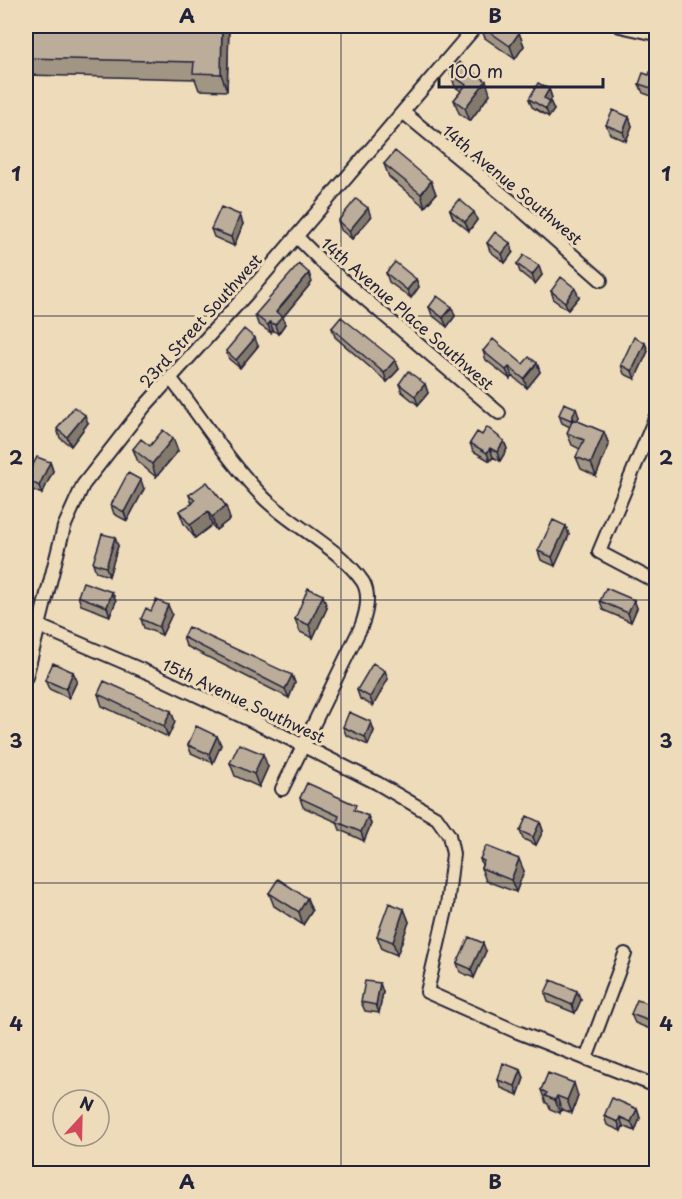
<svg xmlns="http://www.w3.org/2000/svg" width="682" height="1199" viewBox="0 0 682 1199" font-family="'Playpen Sans',sans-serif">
<rect width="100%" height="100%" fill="#eedbb9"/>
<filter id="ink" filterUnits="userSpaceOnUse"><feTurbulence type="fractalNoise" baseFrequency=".0167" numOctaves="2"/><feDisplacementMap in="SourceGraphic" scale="12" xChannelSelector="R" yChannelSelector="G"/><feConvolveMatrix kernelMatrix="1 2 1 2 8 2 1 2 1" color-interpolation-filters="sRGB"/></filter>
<g filter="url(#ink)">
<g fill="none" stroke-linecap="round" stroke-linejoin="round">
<defs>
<path id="minor" d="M620,26L656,34
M404,113L518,207L601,280
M296,236L324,264L499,413
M171,379C202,418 229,463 265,499C294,527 341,549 363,582C371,596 366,614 361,627L282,789
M656,416L599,552L656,582
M26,613L39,626L156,676L282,735L377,783L437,818L449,835L453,854L447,906L427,992L515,1031L656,1086
M26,677L64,527L83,485L144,407L254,286L476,26
M586,1059L625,954"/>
</defs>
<use href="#minor" stroke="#22223b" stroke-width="16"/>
<use href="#minor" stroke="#eedbb9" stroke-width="12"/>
</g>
<path fill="#a19584" stroke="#22223b" stroke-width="1.5" d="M26,26H229L227,91L199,90L195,79L26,75Z
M480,26L519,33L524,46L515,59L485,38Z
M451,74L490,94L470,121L459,113L454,100L461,91L455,87Z
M657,74V98L643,93L639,84L649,75Z
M549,89L552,98L550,101L554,110L549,117L532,107L529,99Z
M629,117L632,126L626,141L610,134L606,125Z
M384,164L431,181L436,194L425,207L389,177Z
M450,210L477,220L469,231L453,218Z
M240,215L243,224L234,246L214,237L211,229Z
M371,217L352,239L341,230L338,221Z
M487,243H510L513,252L505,263L490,251Z
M517,264L542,275L535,284L520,272Z
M386,273L416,279L419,287L411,298L389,282Z
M312,282L283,317L285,324L278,334L273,330L271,333L258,324L255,315Z
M551,291L579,297L568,310L554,300Z
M429,307L455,316L447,327L432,315Z
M332,328L395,360L399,369L387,382L335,337Z
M645,343L648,351L635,379L624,374L621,365Z
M258,346L240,368L229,359L226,351Z
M483,351L523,364L537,363L540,372L527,388L512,376L510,379L486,360Z
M399,384H425L428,393L418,405L402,392Z
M559,415L579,417L577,421L604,432L609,445L596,476L581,469L576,457L580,449L572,445L567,433L570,427L562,423Z
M88,423L71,446L60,438L57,429Z
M482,435L504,441L507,449L500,461L493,457L490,461L473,451L470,443Z
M173,438L178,451L156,477L138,462L133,449L150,446Z
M50,462L53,471L42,494L28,488L26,478Z
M144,489L127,521L114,514L111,505Z
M189,495L230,519L216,530L212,525L195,538L184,524L179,511L192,504Z
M566,526L569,535L555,566L541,560L538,551Z
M118,546L109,576L96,572L93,563Z
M112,592L116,601L110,616L81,605L78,596Z
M634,600L637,608L631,622L603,610L600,601Z
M327,608L313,638L300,632L295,619Z
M172,614L162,635L144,628L141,619Z
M183,637L292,675L295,683L289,698L186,646Z
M385,671L388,679L373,706L360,699L357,690Z
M73,672L77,681L69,698L49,689L45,680Z
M98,694L171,711L175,722L168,737L102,706Z
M371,722L374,731L368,745L346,735L343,727Z
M217,736L221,745L213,763L191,753L188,745Z
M230,763L268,767L259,787L235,776Z
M300,798L358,812L368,816L371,824L364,841L340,830L337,822L303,807Z
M540,822L543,831L536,845L523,839L520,831Z
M480,859L524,871L516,892L486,881L481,868L482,865Z
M269,893L312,911L303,925L274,906Z
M404,909L409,922L397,955L382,949L377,936Z
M486,951L474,978L460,972L457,963Z
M383,992L379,1013L365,1011L361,1002Z
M545,993L581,1000L575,1013L548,1002Z
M657,1006V1032L635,1023L631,1014Z
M521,1070L524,1078L518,1095L501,1088L498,1080Z
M541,1090L578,1096L572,1113L561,1109L560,1113L550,1109L548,1104L546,1103Z
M637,1109L640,1118L635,1131L623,1126L621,1131L607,1125L604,1116Z"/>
<path fill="#83796c" stroke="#22223b" stroke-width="1.5" d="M222,26H229L227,91L221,74Z
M519,33L524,46L515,59L510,46Z
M486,81L490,94L470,121L465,108Z
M549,89L552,98L550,101L554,110L549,117L546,109L544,98Z
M629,117L632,126L626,141L623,132Z
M431,181L436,194L425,207L421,194Z
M368,208L371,217L352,239L349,231Z
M474,212L477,220L469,231L465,222Z
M240,215L243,224L234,246L231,237Z
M510,243L513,252L505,263L502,254Z
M539,266L542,275L535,284L532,275Z
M309,273L312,282L283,317L285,324L278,334L275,325L276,312Z
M416,279L419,287L411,298L407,290Z
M575,288L579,297L568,310L565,302Z
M452,307L455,316L447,327L443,318Z
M270,322L273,330L271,333L268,325Z
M255,338L258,346L240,368L236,360Z
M645,343L648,351L635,379L632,371Z
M395,360L399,369L387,382L384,373Z
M537,363L540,372L527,388L524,379Z
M509,367L512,376L510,379L506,370Z
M425,384L428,393L418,405L415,396Z
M576,408L579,417L574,428L571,420Z
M85,415L88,423L71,446L67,437Z
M604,432L609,445L596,476L591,463Z
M173,438L178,451L156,477L152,464Z
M504,441L507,449L500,461L497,452Z
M490,448L493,457L490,461L487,453Z
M50,462L53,471L42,494L39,486Z
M141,480L144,489L127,521L124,512Z
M226,506L230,519L216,530L212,517Z
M208,512L212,525L195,538L190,525Z
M566,526L569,535L555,566L552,557Z
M115,537L118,546L109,576L106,567Z
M112,592L116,601L110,616L107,607Z
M323,595L327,608L313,638L309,625Z
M634,600L637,608L631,622L628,613Z
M168,605L172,614L162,635L159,627Z
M385,671L388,679L373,706L370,697Z
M73,672L77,681L69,698L66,689Z
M292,675L295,683L289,698L285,689Z
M171,711L175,722L168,737L164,726Z
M371,722L374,731L368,745L365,737Z
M217,736L221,745L213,763L209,754Z
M263,754L268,767L259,787L254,774Z
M368,816L371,824L364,841L361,832Z
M540,822L543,831L536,845L533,837Z
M519,859L524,871L516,892L511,880Z
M307,898L312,911L303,925L299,912Z
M404,909L409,922L397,955L393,942Z
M483,943L486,951L474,978L471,969Z
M380,983L383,992L379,1013L376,1005Z
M577,991L581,1000L575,1013L572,1005Z
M521,1070L524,1078L518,1095L515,1086Z
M574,1083L578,1096L572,1113L567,1100Z
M557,1096L561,1109L560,1113L555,1100Z
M637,1109L640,1118L635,1131L631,1122Z
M620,1117L623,1126L621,1131L618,1122Z"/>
<path fill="#bbad9a" stroke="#22223b" stroke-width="1.5" d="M26,26H222L221,74L193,73L194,62L26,58Z
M481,26H508L519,33L510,46Z
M459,62L486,81L465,108L454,100L466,85L451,74Z
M650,72L657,74V90L639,84L643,73L649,75Z
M538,83L549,89L544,98L550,101L546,109L529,99Z
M613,110L629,117L623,132L606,125Z
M395,151L431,181L421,194L384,164Z
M356,199L368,208L349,231L338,221Z
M459,199L474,212L465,222L450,210Z
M221,207L240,215L231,237L211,229Z
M495,232L510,243L502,254L487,243Z
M524,255L539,266L532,275L517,264Z
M395,262L416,279L407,290L386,273Z
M299,264L309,273L276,312L282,316L275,325L270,322L268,325L255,315Z
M561,277L575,288L565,302L551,291Z
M437,296L452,307L443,318L429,307Z
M341,317L395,360L384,373L332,328Z
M244,329L255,338L236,360L226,351Z
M634,337L645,343L632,371L621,365Z
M493,339L523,364L529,357L537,363L524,379L509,367L506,370L483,351Z
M408,371L425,384L415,396L399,384Z
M564,403L576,408L571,420L559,415Z
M74,407L85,415L67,437L57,429Z
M573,419L604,432L591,463L576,457L584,440L567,433Z
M487,427L504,441L497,452L490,448L487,453L470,443L477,432L482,435Z
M163,430L173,438L152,464L133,449L141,439L150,446Z
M37,457L50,462L39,486L26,479Z
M128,473L141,480L124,512L111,505Z
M207,482L226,506L212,517L208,512L190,525L179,511L192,504L195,500L189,495Z
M553,520L566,526L552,557L538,551Z
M102,534L115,537L106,567L93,563Z
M83,582L112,592L107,607L78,596Z
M308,588L323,595L309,625L295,619Z
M606,588L634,600L628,613L600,601Z
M156,600L168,605L159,627L141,619L146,608L151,611Z
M188,627L292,675L285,689L183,637Z
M53,663L73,672L66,689L45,680Z
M373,663L385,671L370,697L357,690Z
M104,681L171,711L164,726L98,694Z
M349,712L371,722L365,737L343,727Z
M196,726L217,736L209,754L188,745Z
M239,744L263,754L254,774L230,763Z
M307,783L356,805L354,810L368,816L361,832L337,822L339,816L300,798Z
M527,816L540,822L533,837L520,831Z
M486,846L519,859L511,880L481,868L484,861L480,859Z
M278,879L307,898L299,912L269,893Z
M389,903L404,909L393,942L377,936Z
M469,937L483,943L471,969L457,963Z
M551,980L577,991L572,1005L545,993Z
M365,981L380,983L376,1005L361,1002Z
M637,1000L657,1006V1024L631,1014Z
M503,1063L521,1070L515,1086L498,1080Z
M548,1073L574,1083L567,1100L557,1096L555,1100L545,1096L547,1093L541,1090Z
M612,1098L637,1109L631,1122L620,1117L618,1122L604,1116Z"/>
</g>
<path fill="none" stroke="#22223b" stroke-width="1.5" stroke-opacity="0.55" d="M341,26V1174M26,316H656M26,600H656M26,883H656"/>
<g text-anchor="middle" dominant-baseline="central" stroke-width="6" stroke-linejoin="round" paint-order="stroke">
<g font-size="16" fill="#22223b" stroke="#eedbb9">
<text transform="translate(513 184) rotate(40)">14th Avenue Southwest</text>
<text transform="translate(408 313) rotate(41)">14th Avenue Place Southwest</text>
<text transform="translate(200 320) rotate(-48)">23rd Street Southwest</text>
<text transform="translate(244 700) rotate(25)">15th Avenue Southwest</text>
</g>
</g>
<rect width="682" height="1199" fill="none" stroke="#eedbb9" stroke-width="66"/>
<g transform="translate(81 1118) rotate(22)"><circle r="28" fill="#eedbb9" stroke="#9c9187" stroke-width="1.5"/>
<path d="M0-4.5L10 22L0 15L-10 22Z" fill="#d1495b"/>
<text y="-9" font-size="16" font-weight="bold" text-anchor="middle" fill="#22223b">N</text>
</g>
<path d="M439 78v9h164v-9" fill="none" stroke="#22223b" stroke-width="3"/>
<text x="448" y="78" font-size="18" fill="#22223b" stroke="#eedbb9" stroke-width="4.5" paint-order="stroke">100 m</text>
<rect x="33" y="33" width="616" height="1133" fill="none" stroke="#22223b" stroke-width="2"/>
<g font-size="20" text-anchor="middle" font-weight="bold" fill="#22223b">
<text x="187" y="23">A</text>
<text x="495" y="23">B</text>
<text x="16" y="181">1</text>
<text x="666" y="181">1</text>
<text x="16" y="465">2</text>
<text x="666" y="465">2</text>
<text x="16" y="748">3</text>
<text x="666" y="748">3</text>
<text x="16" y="1031">4</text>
<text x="666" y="1031">4</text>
<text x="187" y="1189">A</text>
<text x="495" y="1189">B</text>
</g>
</svg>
